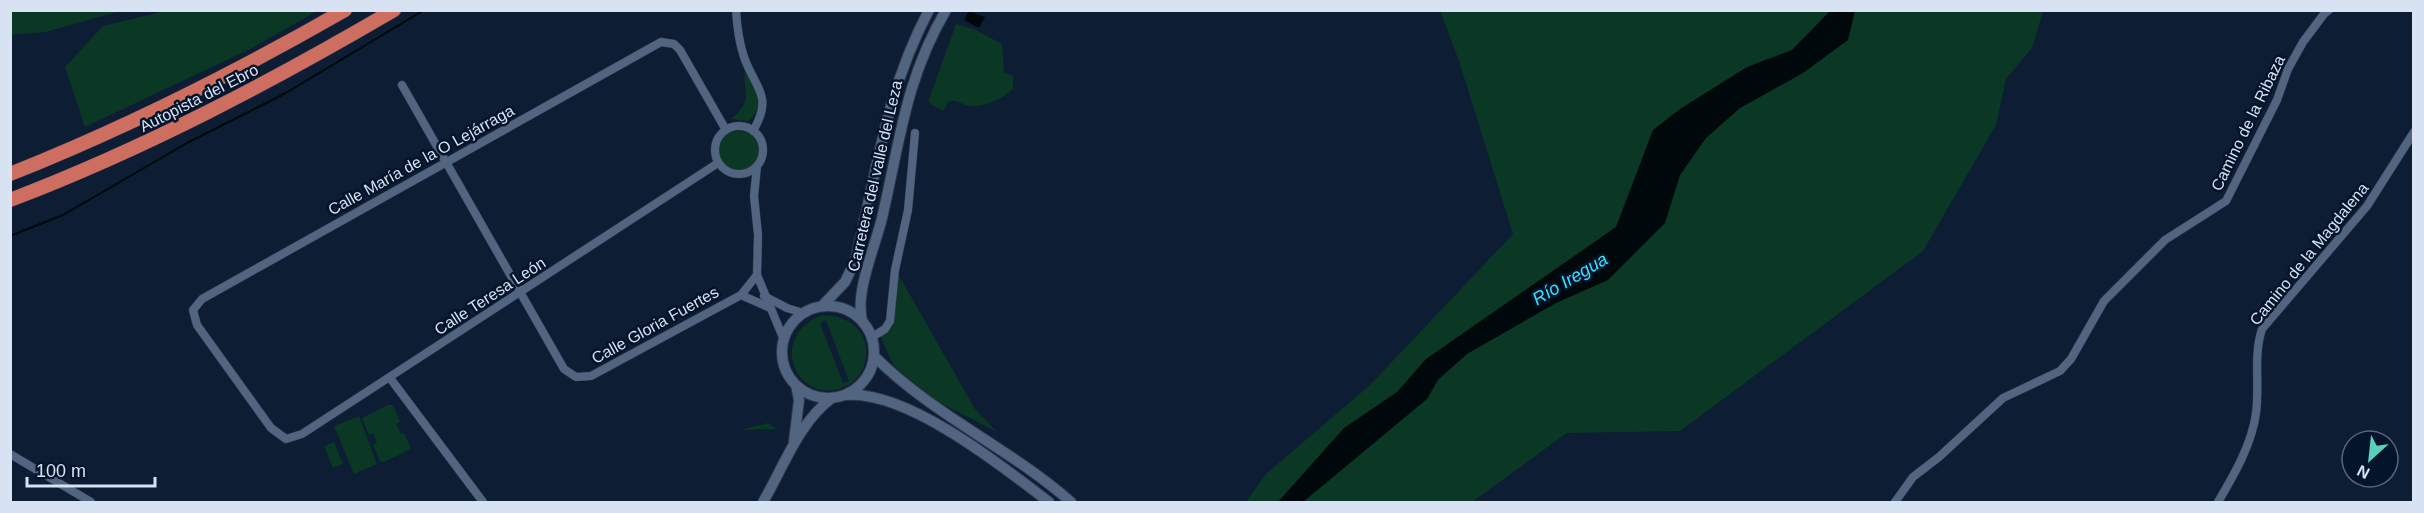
<svg xmlns="http://www.w3.org/2000/svg" width="2424" height="513" viewBox="0 0 2424 513" font-family="Arial,sans-serif">
<rect width="100%" height="100%" fill="#0c1d34"/>
<path fill="#0b3824" fill-rule="evenodd" d="M11,10H121V11L45,32L11,35Z
M165,11V10L317,11L252,48L85,127L65,67L103,26Z
M1440,11H2043L2032,48L2006,79L1996,125L1923,251L1680,431L1567,433L1472,502H1246L1266,474L1370,385L1513,234L1459,61Z
M956,24L974,29L1002,44L1004,72L1013,76V89C1004,98 985,107 972,106C963,106 961,100 949,101L943,111L928,102Z
M745,68C753,84 768,108 748,121L731,119C755,99 742,94 745,68Z
M719 151a20 20 0 1 1 40 0a20 20 0 1 1-40 0Z
M897,272L975,409L997,432L935,400L914,383L894,366L877,329L889,318Z
M823,315C849,315 872,333 865,362C863,372 855,382 846,386C797,409 765,335 823,315ZM826,320L849,381L843,383L820,323Z
M388,405H393L400,422L396,424L401,434L404,433L411,449L384,462L380,461L373,445L377,443L373,433L369,435L362,418Z
M359,416L377,464L354,474L334,426Z
M768,423L776,429L740,430Z
M334,442L343,464L333,468L324,446Z"/>
<path fill="#00080b" d="M969,11L985,17L979,28L964,20Z
M1830,11H1855L1848,40L1803,73L1740,108L1706,138L1680,175L1665,223L1608,280L1556,303L1467,354L1438,380L1427,399L1303,502H1278L1344,428L1397,392L1426,359L1616,227L1653,130L1680,109L1747,67L1792,50Z"/>
<g fill="none" stroke-linecap="round" stroke-linejoin="round">
<path stroke="#00080b" stroke-width="2" d="M10,236L63,215L187,143L284,94L424,10"/>
<defs>
<path id="minor" d="M736,10C737,27 739,42 744,57C755,89 774,95 753,131
M402,85L564,369L576,377L591,376L741,295
M715 150a24 24 0 1 1 48 0a24 24 0 1 1-48 0Z
M718,163L302,434L286,439L271,428L197,325L193,310L202,299L661,42L674,44L680,50L726,130
M757,166L754,196L758,235L757,275L784,340
M757,275L741,295L768,307
M764,296L787,308L803,313
M872,337L885,329L890,321L895,270L908,210L915,133
M390,378L483,502
M10,454L91,502
M1895,502L1913,477L1939,457L2003,398L2060,371L2071,359L2104,301L2165,240L2226,201L2277,100L2288,69L2303,42L2324,14L2329,10
M2218,502C2234,475 2252,444 2256,413C2260,385 2253,356 2262,329L2367,206L2414,132"/>
<path id="secondary" d="M782 352a46 46 0 1 1 92 0a46 46 0 1 1-92 0Z
M822,306L845,282L855,261C877,172 885,93 929,10
M862,320C855,292 875,247 882,218C900,142 905,80 946,10
M874,356C933,415 1008,447 1071,502
M847,395C908,391 1002,466 1049,502
M794,441L799,400L796,385
M763,502C783,468 799,422 832,398"/>
<path id="motorway" d="M10,174C126,128 237,72 345,10
M10,200C144,149 271,82 394,10"/>
</defs>
<use href="#minor" stroke="#2f364a" stroke-width="9"/>
<use href="#secondary" stroke="#2f364a" stroke-width="12"/>
<use href="#motorway" stroke="#2f364a" stroke-width="15"/>
<use href="#minor" stroke="#516580" stroke-width="8"/>
<use href="#secondary" stroke="#516580" stroke-width="10"/>
<use href="#motorway" stroke="#cd6e60" stroke-width="14"/>
</g>
<g text-anchor="middle" dominant-baseline="central" stroke-width="5" stroke-linejoin="round" paint-order="stroke">
<g font-size="16" fill="#d7e2f2" stroke="#04142a">
<text transform="translate(199 98) rotate(-27)">Autopista del Ebro</text>
<text transform="translate(2248 123) rotate(-64)">Camino de la Ribaza</text>
<text transform="translate(421 160) rotate(-29)">Calle María de la O Lejárraga</text>
<text transform="translate(875 176) rotate(-77)">Carretera del valle del Leza</text>
<text transform="translate(2309 254) rotate(-51)">Camino de la Magdalena</text>
<text transform="translate(490 296) rotate(-33)">Calle Teresa León</text>
<text transform="translate(655 325) rotate(-29)">Calle Gloria Fuertes</text>
</g>
<g font-size="18" font-style="italic" fill="#33e2fe" stroke="#04142a">
<text transform="translate(1570 279) rotate(-31)">Río Iregua</text>
</g>
</g>
<rect width="2424" height="513" fill="none" stroke="#d7e2f2" stroke-width="24"/>
<g transform="translate(2370 459) rotate(207)"><circle r="28" fill="#04142a" stroke="#58667a" stroke-width="1.5"/>
<path d="M0-4.5L10 22L0 15L-10 22Z" fill="#5bcebc"/>
<text y="-9" font-size="16" font-weight="bold" text-anchor="middle" fill="#d7e2f2">N</text>
</g>
<path d="M27 477v9h128v-9" fill="none" stroke="#d7e2f2" stroke-width="3"/>
<text x="36" y="477" font-size="18" fill="#d7e2f2" stroke="#04142a" stroke-width="4.5" paint-order="stroke">100 m</text>
</svg>
